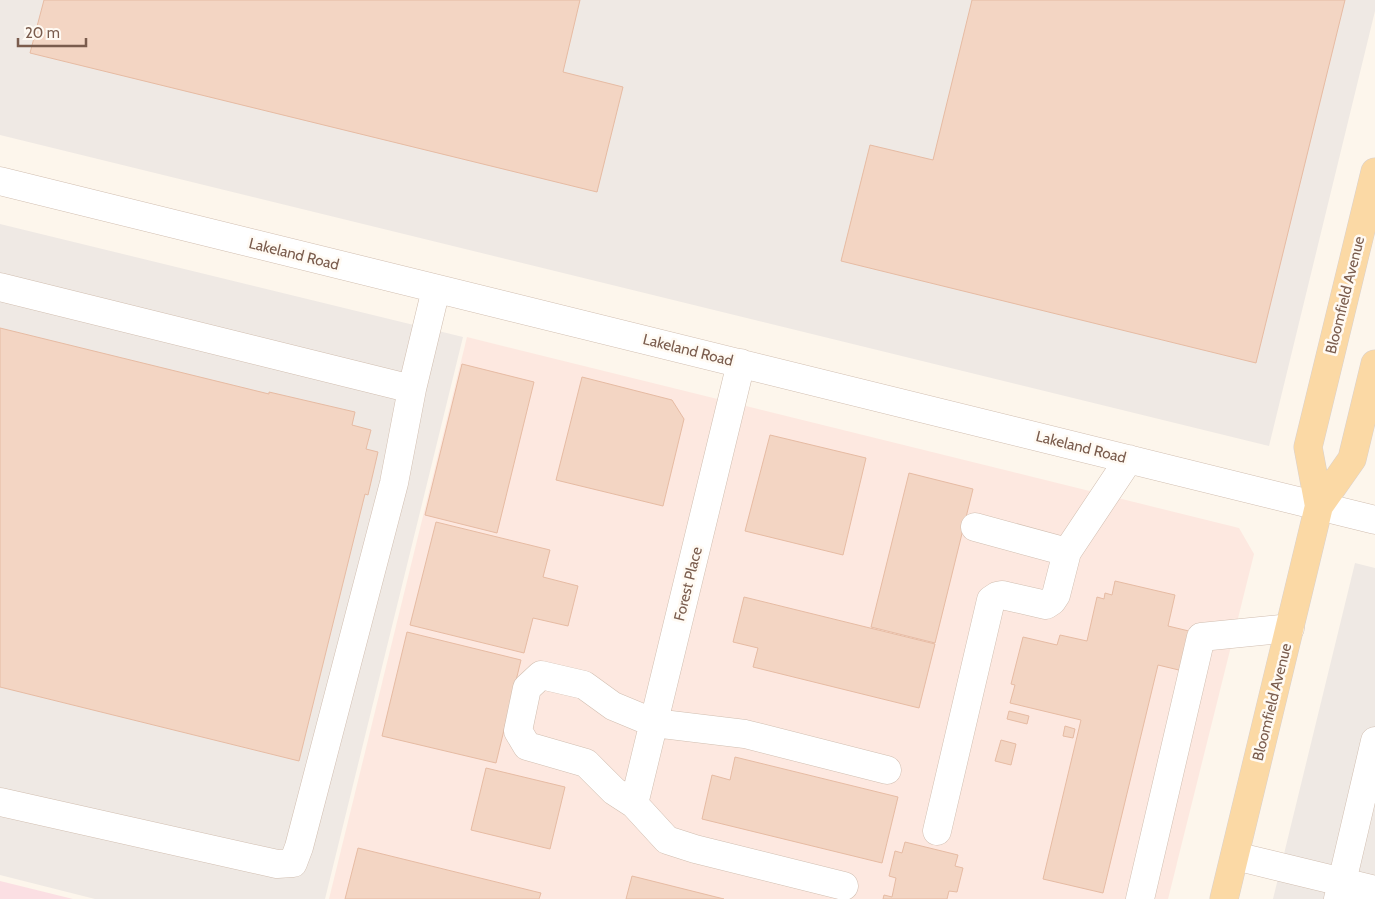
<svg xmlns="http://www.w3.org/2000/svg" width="1375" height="899" viewBox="0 0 1375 899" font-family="Cabin,sans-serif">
<rect width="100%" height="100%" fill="#fdf6ec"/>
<path fill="#fde8e0" d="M467,337L1239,528L1254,554L1168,899H329Z"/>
<path fill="#efe9e4" d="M0,0H1375V11L1269,446L0,135Z
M0,224L463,337L325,899H95L0,875Z
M1355,563L1375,568V899H1273Z"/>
<path fill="#fbdfe3" d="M0,881L73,899H0Z"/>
<path fill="#f3d5c3" stroke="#e6bba3" d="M44,0H580L563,72L623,87L597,192L30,53Z
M972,0H1345L1256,363L841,261L870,145L933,160Z
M0,328L269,394V392L355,412L352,425L371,430L366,449L378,452L368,495L365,494L299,761L0,687Z
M462,364L534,382L497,533L425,515Z
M582,377L672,400L684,419L663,506L556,480Z
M770,435L866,458L843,555L745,531Z
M909,473L973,489L935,643L871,627Z
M436,522L550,550L543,577L578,586L568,626L533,618L524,653L410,625Z
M1115,581L1175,595L1168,626L1193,632L1183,671L1158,665L1103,893L1043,879L1081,720L1010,703L1015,685L1011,684L1023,637L1057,645L1060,635L1087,641L1097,597L1104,599L1105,593L1112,595Z
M744,597L935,644L919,708L753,667L758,648L733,642Z
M407,632L521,660L496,763L382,736Z
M1009,711L1029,716L1027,724L1007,719Z
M1065,726L1075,729L1073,738L1063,736Z
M1001,740L1016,744L1011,765L995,761Z
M735,757L898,797L882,863L702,819L712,775L730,780Z
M486,768L565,787L550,849L471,830Z
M905,842L958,855L955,866L963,868L957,892L949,891L947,899H883L884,895L892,897L896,878L889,876L895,851L902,853Z
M358,848L541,893L539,899H345Z
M632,876L724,899H626Z"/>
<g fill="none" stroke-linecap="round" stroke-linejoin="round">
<defs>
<path id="minor" d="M0,181L1375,520
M0,287L412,389L436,289
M975,527L1067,552
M0,802L277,864L293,863L299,847L394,483L412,389
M634,804L741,363
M937,831L991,600L997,596L1002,595L1046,605L1052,601L1056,595L1067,552L1129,459
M1235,856L1375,890
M844,886L695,849L667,840L634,804L614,791L586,763L527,746L518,731L527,688L541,675L584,685L613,706L654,723L745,734L887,770
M1140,899L1201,637L1290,628
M1338,899L1375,741"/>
<path id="major" d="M1319,506L1308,447L1375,172
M1224,899L1319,506L1352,459L1375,364"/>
</defs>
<use href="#minor" stroke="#d1beb0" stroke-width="29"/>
<use href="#major" stroke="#dad1cd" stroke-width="29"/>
<use href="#minor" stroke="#fff" stroke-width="28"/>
<use href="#major" stroke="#fbd9a5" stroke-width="28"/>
</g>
<g text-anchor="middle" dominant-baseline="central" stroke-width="5" stroke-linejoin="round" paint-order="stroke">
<g font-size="15" fill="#7a5c4d" stroke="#fffaf3">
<text transform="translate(294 254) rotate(14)">Lakeland Road</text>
<text transform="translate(1345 295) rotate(-76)">Bloomfield Avenue</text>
<text transform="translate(688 350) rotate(14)">Lakeland Road</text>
<text transform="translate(1081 447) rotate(14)">Lakeland Road</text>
<text transform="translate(688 584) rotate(-76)">Forest Place</text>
<text transform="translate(1272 702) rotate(-76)">Bloomfield Avenue</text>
</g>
</g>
<path d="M18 38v8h68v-8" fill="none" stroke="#7a5c4d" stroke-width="2.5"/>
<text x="25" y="38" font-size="15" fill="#7a5c4d" stroke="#fffaf3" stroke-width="4" paint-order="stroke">20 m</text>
</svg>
